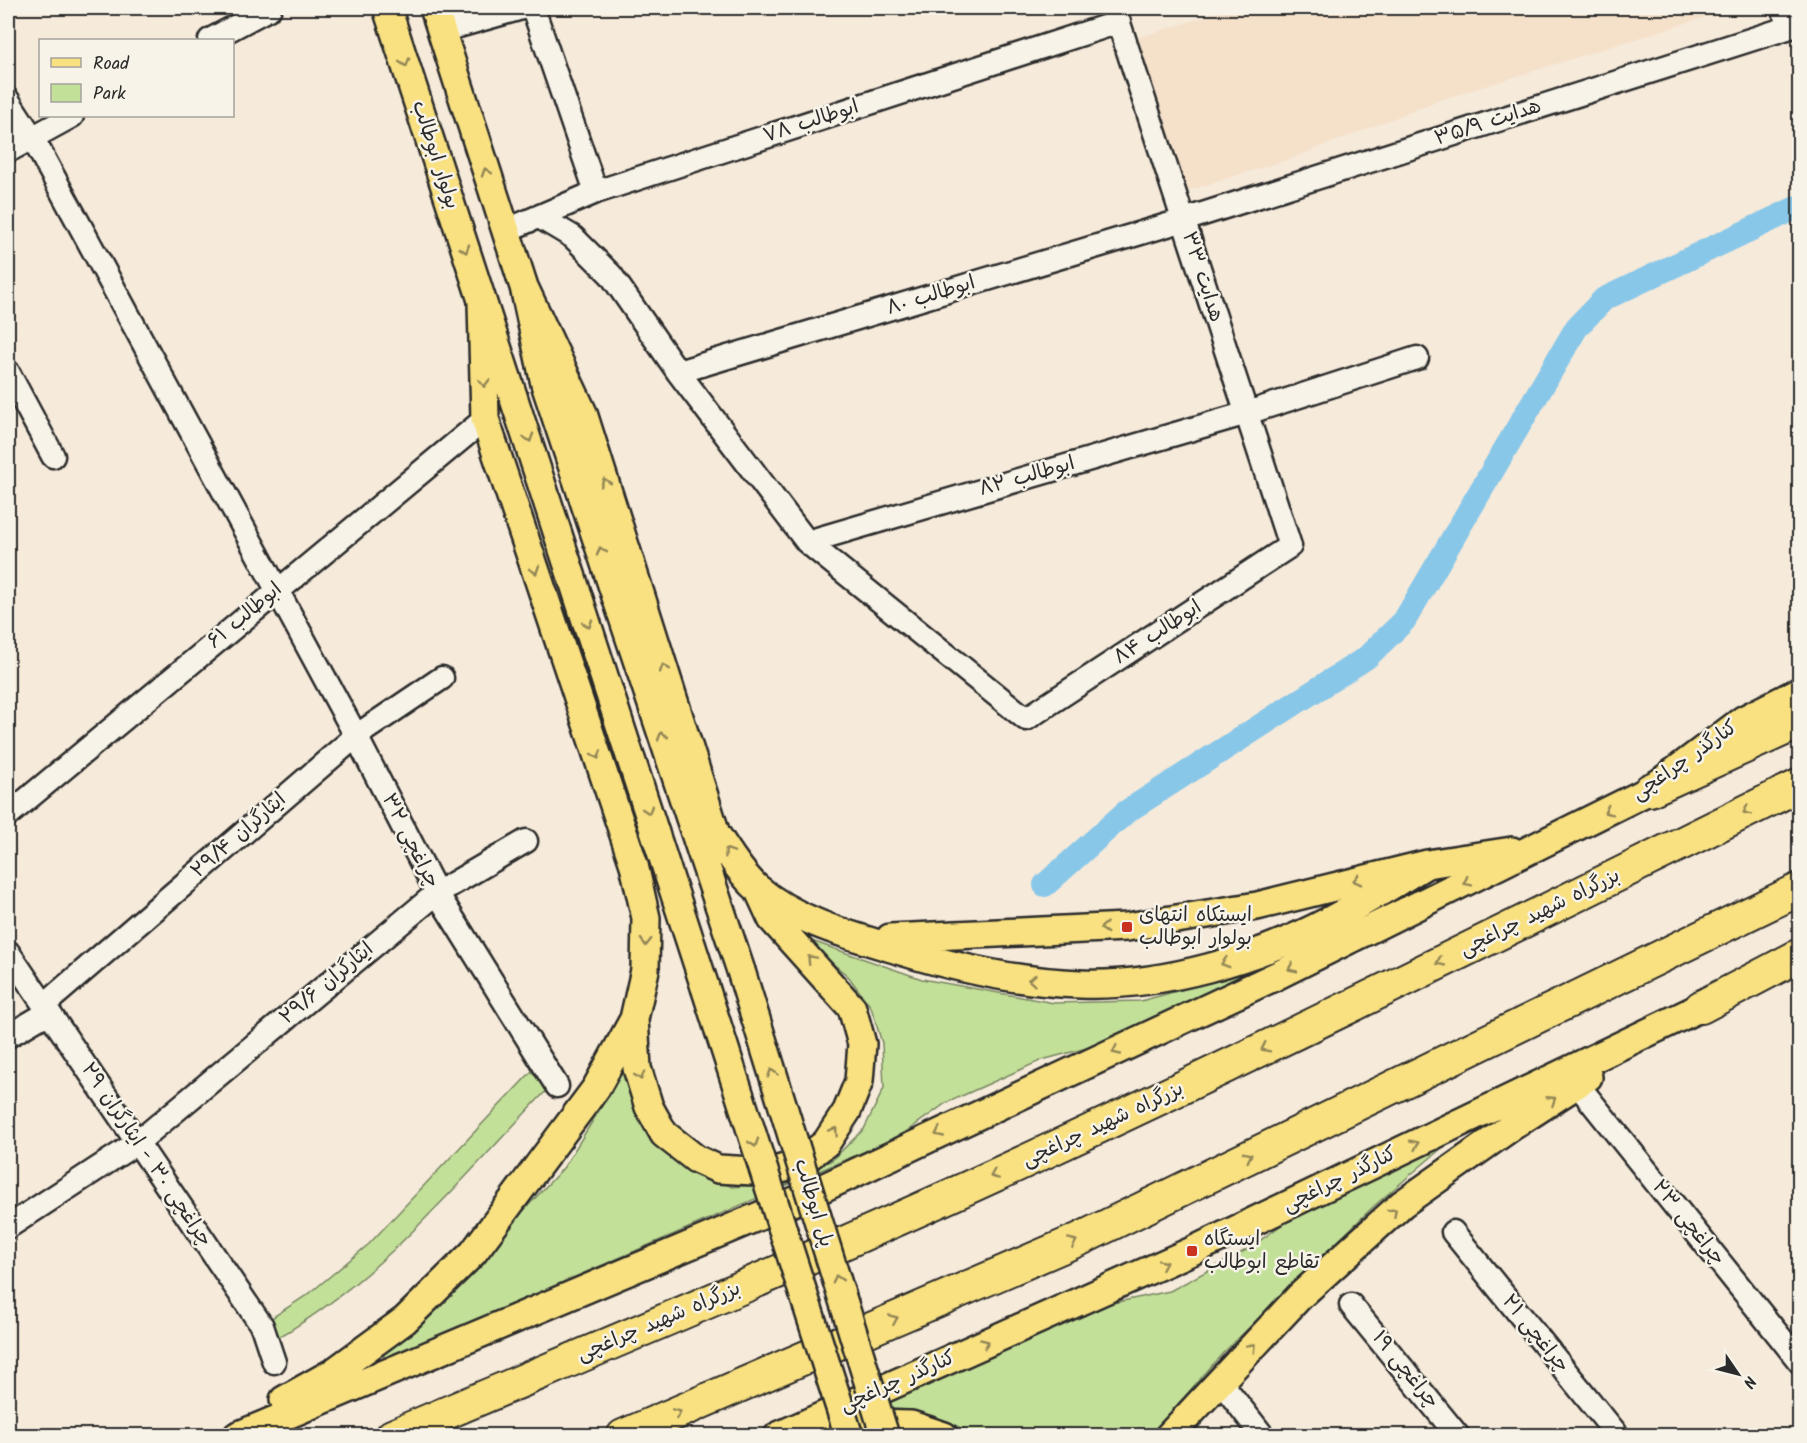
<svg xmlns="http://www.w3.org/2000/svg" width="1807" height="1443" viewBox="0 0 1807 1443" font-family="Kalam,'Playpen Sans Arabic',sans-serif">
<rect width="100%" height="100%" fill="#f6eada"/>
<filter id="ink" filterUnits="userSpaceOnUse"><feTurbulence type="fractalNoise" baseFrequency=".0167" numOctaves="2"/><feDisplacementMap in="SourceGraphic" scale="12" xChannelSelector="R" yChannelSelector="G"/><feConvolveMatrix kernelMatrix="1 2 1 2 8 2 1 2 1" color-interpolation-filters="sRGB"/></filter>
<g filter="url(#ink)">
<path fill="#f5e0ca" d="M1233,8H1734L1440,100L1293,158L1187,191L1134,39Z"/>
<path fill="#c3e098" stroke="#778662" stroke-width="1.5" d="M800,937L922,979L1054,1003L1141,1001L1254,970L1109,1042L1042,1060L946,1103L900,1136L386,1359L381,1353L461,1278L564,1167L628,1064L663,1149L693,1173L733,1187L784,1182L832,1160L864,1129L884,1088L882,1043L871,1007L848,976Z
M532,1071L546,1091C462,1178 384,1276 279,1337L270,1319L310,1293L369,1244Z
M1449,1142L1374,1206L1222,1354L1151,1435H973C941,1415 902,1402 864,1414C849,1419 835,1429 822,1435L815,1436L1099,1306L1170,1291L1248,1249L1287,1221Z"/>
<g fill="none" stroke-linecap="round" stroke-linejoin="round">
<path stroke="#89c7e9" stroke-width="24" d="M1045,885L1126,812L1366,658L1404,621L1577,327L1604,299L1800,206"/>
<defs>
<path id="minor" d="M533,8L596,192
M1782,8L1792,26
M441,31L522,8
M210,40L270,8
M8,100L32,137L356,736L437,893L557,1086
M8,151L72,116
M541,218L573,237L611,275L678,372L807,542L1026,719L1290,546L1114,8
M505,231L596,192L1119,22
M8,372L53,456
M678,372L1184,220L1800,24
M807,542L1247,413L1417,358
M8,815L485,419
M8,952L262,1326L274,1362
M44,1005L356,736L442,678
M8,1036L49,1012
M1577,1084L1800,1362
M8,1227L138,1142L437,893L526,841
M1453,1232L1618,1436
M1351,1305L1458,1436
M1220,1381L1263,1436"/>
<path id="major" d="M387,8L705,987
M434,8L524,287L545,384L741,971
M524,287L583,413L716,834C728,852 741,874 757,888C797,922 849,935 898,950C956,968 1019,982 1080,984C1162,987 1257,959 1329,921C1363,903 1395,883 1427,864
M890,938L1127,927L1257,906L1427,864L1512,851
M634,1019L637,1068L649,1107L664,1134L696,1159L718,1169L772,1172L800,1163L826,1143L847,1111L859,1081L862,1044L852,1008L772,919L760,893
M284,1400L334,1372L405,1320L473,1253L596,1088L634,1019L645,970L646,918L634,865L485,419L482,303
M237,1436L795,1201L1276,976L1650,790L1743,720L1800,691
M778,1436L1192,1251L1701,1007
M847,1436L869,1424L911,1425L944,1436
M1169,1436L1300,1296L1402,1204L1514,1125L1588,1077"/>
<path id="highway" d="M1650,790L1800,722
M1701,1007L1800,955
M392,1436C610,1343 829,1253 1043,1153C1297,1035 1548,909 1800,785
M623,1436L1080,1239L1800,889"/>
</defs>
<use href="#minor" stroke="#2b2b2b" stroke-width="27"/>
<use href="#major" stroke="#2b2b2b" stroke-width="32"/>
<use href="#highway" stroke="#2b2b2b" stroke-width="36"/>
<use href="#minor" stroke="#f7f3e8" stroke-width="22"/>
<use href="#major" stroke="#f9e181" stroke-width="27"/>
<use href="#highway" stroke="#f9e181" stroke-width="32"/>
<defs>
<path id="major-bridge" d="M741,971L885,1436
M705,987L849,1436"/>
</defs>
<use href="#major-bridge" stroke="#2b2b2b" stroke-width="32" stroke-linecap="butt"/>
<use href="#major-bridge" stroke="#f9e181" stroke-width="27"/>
</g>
<defs><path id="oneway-chevron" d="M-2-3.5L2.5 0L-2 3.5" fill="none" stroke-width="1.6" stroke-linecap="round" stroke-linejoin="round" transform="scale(1.5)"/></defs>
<g stroke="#928656">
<use href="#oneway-chevron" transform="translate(405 63) rotate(72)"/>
<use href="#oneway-chevron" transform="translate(486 172) rotate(-108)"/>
<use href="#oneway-chevron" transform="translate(465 249) rotate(72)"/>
<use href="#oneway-chevron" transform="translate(484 383) rotate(89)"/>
<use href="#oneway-chevron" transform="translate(529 438) rotate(72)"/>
<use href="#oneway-chevron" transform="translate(605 482) rotate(-108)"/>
<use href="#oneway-chevron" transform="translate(601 551) rotate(-108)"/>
<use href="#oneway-chevron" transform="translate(535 570) rotate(71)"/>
<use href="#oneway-chevron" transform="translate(588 624) rotate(72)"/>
<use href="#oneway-chevron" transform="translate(664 668) rotate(-108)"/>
<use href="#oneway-chevron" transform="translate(662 736) rotate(-108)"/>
<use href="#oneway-chevron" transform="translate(597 755) rotate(71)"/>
<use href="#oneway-chevron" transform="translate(648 810) rotate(72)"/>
<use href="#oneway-chevron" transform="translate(1608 811) rotate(153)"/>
<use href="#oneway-chevron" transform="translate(1747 811) rotate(154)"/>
<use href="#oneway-chevron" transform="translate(728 852) rotate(-124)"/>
<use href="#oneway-chevron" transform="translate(1357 880) rotate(167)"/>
<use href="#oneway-chevron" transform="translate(1467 882) rotate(154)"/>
<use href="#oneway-chevron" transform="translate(1104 928) rotate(177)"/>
<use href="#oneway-chevron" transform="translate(646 942) rotate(91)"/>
<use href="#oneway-chevron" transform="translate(811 959) rotate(-133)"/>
<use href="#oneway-chevron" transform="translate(1440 962) rotate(154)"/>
<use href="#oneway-chevron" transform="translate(1225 963) rotate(163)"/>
<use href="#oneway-chevron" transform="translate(1292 968) rotate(154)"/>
<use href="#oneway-chevron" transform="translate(1032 980) rotate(-175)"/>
<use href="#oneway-chevron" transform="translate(1265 1048) rotate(154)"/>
<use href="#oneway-chevron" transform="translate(1116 1051) rotate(155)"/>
<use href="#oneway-chevron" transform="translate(772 1073) rotate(-107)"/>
<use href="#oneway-chevron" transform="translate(640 1076) rotate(73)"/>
<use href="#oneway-chevron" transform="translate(1552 1100) rotate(-33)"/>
<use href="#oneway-chevron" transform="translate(834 1131) rotate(-56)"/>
<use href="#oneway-chevron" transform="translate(939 1133) rotate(155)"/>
<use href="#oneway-chevron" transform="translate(754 1143) rotate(72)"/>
<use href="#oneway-chevron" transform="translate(1415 1144) rotate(-26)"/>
<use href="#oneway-chevron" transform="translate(1248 1156) rotate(-26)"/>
<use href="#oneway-chevron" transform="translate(994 1175) rotate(156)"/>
<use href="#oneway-chevron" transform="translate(1393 1212) rotate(-42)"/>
<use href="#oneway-chevron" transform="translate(1073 1242) rotate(-24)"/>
<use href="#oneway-chevron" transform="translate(1163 1264) rotate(-24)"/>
<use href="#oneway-chevron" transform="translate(837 1279) rotate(-107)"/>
<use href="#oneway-chevron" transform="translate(894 1319) rotate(-23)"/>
<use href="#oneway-chevron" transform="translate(985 1343) rotate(-24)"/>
<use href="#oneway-chevron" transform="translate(1252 1347) rotate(-47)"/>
<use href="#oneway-chevron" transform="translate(677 1413) rotate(-23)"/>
</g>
</g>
<g fill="#c8321e" stroke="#f7f3e8" stroke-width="2">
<rect x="1121" y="921" width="12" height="12" rx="3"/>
<rect x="1186" y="1245" width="12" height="12" rx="3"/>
</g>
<g text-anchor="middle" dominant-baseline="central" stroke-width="5" stroke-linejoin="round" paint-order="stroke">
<g font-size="20" fill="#2b2b2b" stroke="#f7f3e8">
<text transform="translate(811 122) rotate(-18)">ابوطالب ۷۸</text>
<text transform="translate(1488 123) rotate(-18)">هدایت ۳۵/۹</text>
<text transform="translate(435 155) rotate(72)">بولوار ابوطالب</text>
<text transform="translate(1202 277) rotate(72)">هدایت ۳۳</text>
<text transform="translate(931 296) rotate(-17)">ابوطالب ۸۰</text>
<text transform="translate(1027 477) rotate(-16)">ابوطالب ۸۲</text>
<text transform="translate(245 616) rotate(-40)">ابوطالب ۶۱</text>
<text transform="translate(1158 633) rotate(-33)">ابوطالب ۸۴</text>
<text transform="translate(1685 761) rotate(-35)">کنارگذر چراغچی</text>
<text transform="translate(239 836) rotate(-41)">ایثارگران ۲۹/۴</text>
<text transform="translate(410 841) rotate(63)">چراغچی ۳۲</text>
<text transform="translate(1540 913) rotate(-26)">بزرگراه شهید چراغچی</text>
<text transform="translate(327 984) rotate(-40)">ایثارگران ۲۹/۶</text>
<text transform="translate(1103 1125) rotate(-25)">بزرگراه شهید چراغچی</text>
<text transform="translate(146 1155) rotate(56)">چراغچی ۳۰ - ایثارگران ۲۹</text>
<text transform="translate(1340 1180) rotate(-26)">کنارگذر چراغچی</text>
<text transform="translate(813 1203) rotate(73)">پل ابوطالب</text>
<text transform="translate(1688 1223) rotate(51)">چراغچی ۲۳</text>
<text transform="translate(659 1322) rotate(-23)">بزرگراه شهید چراغچی</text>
<text transform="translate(1535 1334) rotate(51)">چراغچی ۲۱</text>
<text transform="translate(1405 1370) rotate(51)">چراغچی ۱۹</text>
<text transform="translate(898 1382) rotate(-24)">کنارگذر چراغچی</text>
</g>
<g font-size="20" fill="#2b2b2b" stroke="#f7f3e8" text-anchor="start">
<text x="1139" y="916">ایستکاه انتهای<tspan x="1139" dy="23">بولوار ابوطالب</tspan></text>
<text x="1204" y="1240">ایستگاه<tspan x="1204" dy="23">تقاطع ابوطالب</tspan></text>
</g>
</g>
<rect width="1807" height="1443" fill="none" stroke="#f7f3e8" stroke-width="30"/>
<rect x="15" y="15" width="1777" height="1413" fill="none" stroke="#2b2b2b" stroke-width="2" filter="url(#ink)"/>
<rect x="39" y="39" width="195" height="78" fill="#f7f3e8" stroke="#a5a39c" stroke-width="1.5"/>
<rect x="51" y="58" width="30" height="9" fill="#f9e181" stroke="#a5a39c" stroke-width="1.5"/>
<text x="93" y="69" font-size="18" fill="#2b2b2b">Road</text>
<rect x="51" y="84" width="30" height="18" fill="#c3e098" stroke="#a5a39c" stroke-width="1.5"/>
<text x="93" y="99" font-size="18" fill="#2b2b2b">Park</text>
<g transform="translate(1738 1374) rotate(125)" stroke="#f7f3e8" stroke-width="4.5" paint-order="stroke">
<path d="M0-4.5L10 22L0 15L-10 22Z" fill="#2b2b2b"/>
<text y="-9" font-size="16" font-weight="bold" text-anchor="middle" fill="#2b2b2b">N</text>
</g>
</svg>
